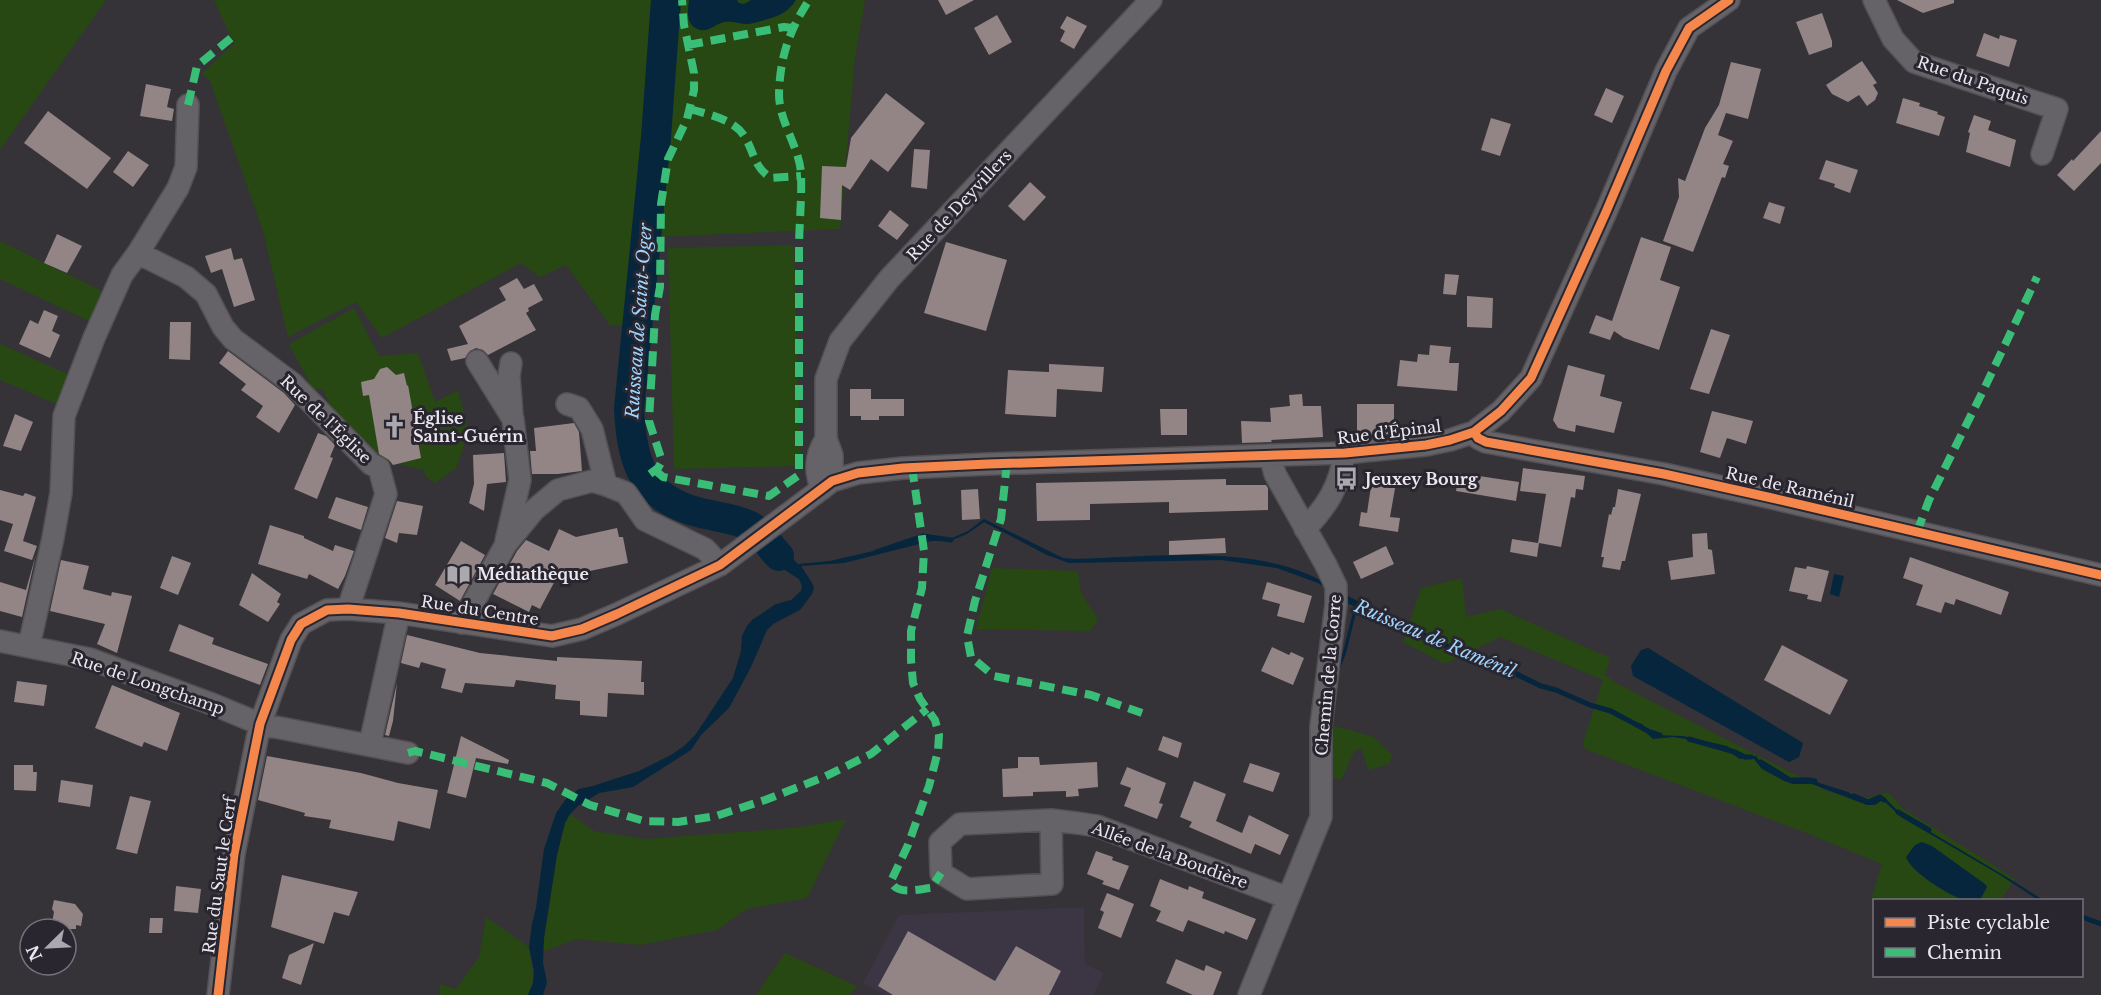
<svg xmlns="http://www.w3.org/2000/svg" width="2101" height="995" viewBox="0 0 2101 995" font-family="'Libre Baskerville',serif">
<rect width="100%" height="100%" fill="#353238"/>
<path fill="#3b3544" d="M1084,907L1085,964L1104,973L1094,995H883L863,983L899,915Z"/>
<path fill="#284813" d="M0,0H106L0,150Z
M214,0H659L660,51L670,48L676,0H865L855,57L840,229L654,237L658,187L645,198L632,325H610L566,265L540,277L521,263L382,338L356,302L288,337L263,231L210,81L202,73L234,44Z
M0,241L104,292L91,322L0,279Z
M794,245L801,466L674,469L668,248Z
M354,308L379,356L418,353L435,402L458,390L469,432L456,468L435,483L425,476L424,470L374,458L337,422L323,389L313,390L289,344Z
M0,344L72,376L61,406L0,380Z
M992,568L1078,571L1081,593L1098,619L1090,631L976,629Z
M1462,578L1466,617L1500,609L1610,658L1605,675L1618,684L1831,793L1865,798L1888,792L1902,808L2015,879L2000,900L1874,902L1871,900L1882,864L1809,834L1585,749L1583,743L1603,680L1500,637L1445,664L1403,642L1421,588Z
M1331,725L1374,737L1392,755L1389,764L1368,770L1362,749L1355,750L1341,780L1334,778L1328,774Z
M570,814L594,831L645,839L793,828L846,819L807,898L747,909L717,930L640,945L577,939L542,952L557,855L565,823Z
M486,917L529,947C531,965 537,978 528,995H439L440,984L456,989L479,957Z
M785,953L857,986L849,995H756Z"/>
<path fill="#05263d" d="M659,0H673L670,48L660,52Z
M689,0H737L739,3L744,4L751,0H796C787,14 776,17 761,21C757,22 751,24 747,24C739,24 732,20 724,22C714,24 706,36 694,27C686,21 688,8 689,0Z
M658,186L654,237L639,240L645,188Z
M984,519L1063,558L1076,559C1157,557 1271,541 1339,592L1482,660L1497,664L1541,686L1556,690L1590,705L1611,711L1623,718L1642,724L1653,735L1683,736L1727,746L1741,757L1756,756L1764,766L1781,777L1790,780H1810L1848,792L1865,802L1873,801L1884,797L1902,815L2005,876L2043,900H2038L2000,875L1901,817L1884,801H1881L1875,805H1867L1812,784H1793L1784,781L1762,769L1753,758L1740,759L1723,748L1686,739L1673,737L1653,739L1636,723L1622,720L1609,713L1587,706L1557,692L1540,688L1358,605L1346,653L1326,706V700L1343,652L1355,604L1337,601L1326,588L1318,583L1277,568L1221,560L1069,563L1047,555L984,522L967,534L952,540L931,541L844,563L801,566L812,583L814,588L812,594L800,610L773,624L767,630L751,667L729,708L701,735L691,750L633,787L599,793L578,806L570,814L565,823L557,855L544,938L543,963L547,982L543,995H528L533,983L534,971L529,947L532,924L536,908L544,849L556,813L566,799L579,789L593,786L639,771L671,755L684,746L696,734L733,678L741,651L742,636L747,626L752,620L776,604L791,600L801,591L802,586L799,579L772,562L761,549L773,540L798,564L830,561L921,540L952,538L968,531Z
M1834,574L1844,576L1839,597L1830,594Z
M1648,648L1803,743L1799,757L1789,762L1633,676L1631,666L1641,650Z
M1922,842L1932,846L1985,884L1987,887L1980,900C1974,901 1967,902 1961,899C1947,894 1910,871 1906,857L1915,845Z"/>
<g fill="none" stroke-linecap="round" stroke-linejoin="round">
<path stroke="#05263d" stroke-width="5" d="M876,552L923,536L951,540
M1342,598L1479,662L1497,664L1541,686L1556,690L1590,705L1611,711L1648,731L1660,735
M1689,739L1735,752L1745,757H1751
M1761,762L1790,780H1810L1815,781
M1854,796L1868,802L1880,797L1884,800
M1898,812L1929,830
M2082,917L2101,924"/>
<path stroke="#05263d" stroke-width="30" d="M666,0L656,137L629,409C632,464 643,499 701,513C717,517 735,518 750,526C762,532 769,546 779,556"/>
</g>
<path fill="#938485" d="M938,0H974L946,15Z
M1897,0H1954V3L1923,13Z
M1822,13L1832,41V47L1809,55L1796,22Z
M997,15L1012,42L989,55L974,28Z
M1067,16L1087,26L1074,49L1060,41L1065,31L1060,28Z
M1984,33L1999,39L2000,35L2017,40L2009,67L1976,56Z
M1862,61L1877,83L1873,85L1878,93L1875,100L1867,106L1859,95L1848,102L1832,94L1826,85Z
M1731,62L1761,69L1748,119L1726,113L1718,135L1733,141L1723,164L1729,166L1725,178L1722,177L1693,252L1663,241L1679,197L1678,178L1685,181L1705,128L1719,105Z
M146,84L171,89L167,107L174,109L172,121L140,116Z
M1606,88L1624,96L1612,123L1594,115Z
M886,93L925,123L888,172L871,159L850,190L842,185L841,220L820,218L822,166L846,167L851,138Z
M1903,98L1920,103L1919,106L1938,112L1937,114L1945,117L1939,136L1896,123Z
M48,111L111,158L87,189L24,143Z
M1974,115L1991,121L1988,130L2016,140L2010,167L1966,152L1970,133L1968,132Z
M1491,118L1511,124L1500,156L1481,150Z
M2101,131V163L2074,191L2057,175L2072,159L2073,161Z
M914,149L930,150L927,189L911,187Z
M128,151L149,165L133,187L113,172Z
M1826,160L1858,170L1850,193L1834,187L1835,184L1819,179Z
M1030,182L1046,197L1024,221L1008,206Z
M1769,202L1785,207L1780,224L1763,218Z
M890,210L909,225L897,240L878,226Z
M57,234L82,246L67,273L44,263Z
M1641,237L1671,247L1660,280L1680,287L1659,350L1624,338L1614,331L1610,340L1589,333L1596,315L1612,321Z
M946,242L1007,260L986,331L924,313Z
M231,248L234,260L242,258L255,300L234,307L222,269L211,273L205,256Z
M1445,274L1459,275L1456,295L1443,294Z
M517,278L524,289L534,284L543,300L528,308L529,311L526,313L536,330L488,355L483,350L476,348L470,351L465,358L451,361L447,349L468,344L459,326L506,300L499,288Z
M1467,296L1493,298L1492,328L1467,327Z
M44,310L58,316L52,331L60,335L50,358L19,344L30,320L38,324Z
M170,322H191L190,360L169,359Z
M1711,329L1730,335L1709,394L1690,389Z
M1430,345L1451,347L1449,363H1459L1457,391L1397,386L1400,360L1417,362L1418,354L1429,355Z
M228,351L284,393L295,405L279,433L256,417L263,406L241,390L246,384L219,363Z
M1049,364L1104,367L1102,392L1057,389L1056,417L1005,414L1008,370L1049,372Z
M1568,365L1605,375L1600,396L1622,402L1614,433L1576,425L1575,432L1558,428L1553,420Z
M387,367L396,375L404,373L407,386L408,385L421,458L393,465L389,460L379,454L369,395L363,396L361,382L374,379L380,369Z
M850,389H871V399H904V416H879V420H861V416H850Z
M1302,394L1303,406H1321L1323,437L1271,440L1272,442L1242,443L1241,421L1271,422L1270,408L1290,406L1289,395Z
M1357,404H1394V434L1357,435Z
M1160,409H1187V435H1161Z
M1712,411L1753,421L1746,444L1727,438L1720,458L1700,452Z
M15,414L33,422L21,451L3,446Z
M574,423L579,432L582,471L558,474H532L530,451H536L534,428Z
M318,433L326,436L335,445L330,457L333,458L317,499L294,489Z
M504,453L506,482L487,484L484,511L469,503L474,484L473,455Z
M1523,468L1585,476L1583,490L1576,489L1575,498L1571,497L1561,547L1539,543L1537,557L1510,552L1512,539L1538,543L1546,494L1520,491Z
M1373,473L1397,477L1390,517L1400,518L1398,532L1359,526L1361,512L1367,513Z
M1459,473L1519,482L1516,501L1456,491Z
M1226,479V485H1266L1268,488V510L1169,513V502L1090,504V520L1037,521L1036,483Z
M978,489L980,519L962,520L961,490Z
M1618,489L1641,494L1625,561H1622L1620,570L1602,567L1604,557H1601L1609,514L1611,515L1613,507H1615Z
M0,490L23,496L25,493L36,497L23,541L37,546L32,560L4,551L13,524L0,520Z
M336,497L368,507L361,530L328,518Z
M397,501L423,506L417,535L399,533L397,543L385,538Z
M270,525L304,536V538L333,551L335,545L354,551L345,576L338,589L309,574L307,579L258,564Z
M617,528L619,537H623L628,563L566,576L564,580L557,577L540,609L532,605L529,612L493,594L517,551L526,540L549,551L559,529L576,537Z
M1707,533L1708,549L1712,550L1715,574L1671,580L1668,561L1693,557L1692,534Z
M1225,538L1226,553L1169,555V541Z
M461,541L485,555L460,601L435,585Z
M1386,546L1394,564L1361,579L1353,562Z
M36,554L22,617L0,611V582L26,590Z
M172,556L191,563L178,595L160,588Z
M1910,557L2009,592L2001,615L1956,599L1954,605L1945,602L1941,613L1916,605L1923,585L1903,578Z
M61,560L89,566L83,589L111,596L112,592L132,596L117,653L97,644L105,624L50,611Z
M1807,566L1829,571L1821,602L1807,599L1808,595L1789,591L1795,567L1806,569Z
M252,573L281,594L277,602L280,604L268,622L239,605Z
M1267,582L1312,596L1304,623L1277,616L1280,604L1262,599Z
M179,624L214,638L212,644L268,664L260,685L169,651Z
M407,635L480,653L557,661V657L642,661L641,682H644V695L608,693L607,717L580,715V701L555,699L556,685L516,680L514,687L465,683L462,693L441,688L446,669L421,662L419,668L401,663Z
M1782,645L1848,680L1830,715L1764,680Z
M1272,647L1289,655L1291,652L1304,658L1293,685L1261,671Z
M17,681L47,685L44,706L14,702Z
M397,683L393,721L389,736L385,735Z
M112,685L180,713L167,751L144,742L142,747L95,728Z
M461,736L509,760L508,764L476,758L466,798L447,793Z
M1163,736L1182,743L1178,758L1158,750Z
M267,756L361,773L398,783L438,790L430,829L398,821L394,841L329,828L331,820L304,816L305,813L258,800Z
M1018,757H1039L1040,765L1097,762L1098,787L1078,789L1079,796L1066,797V791L1033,792V796L1003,797L1002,769L1018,768Z
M1250,763L1280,773L1273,792L1243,782Z
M14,765H33V772H37L36,791L14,790Z
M1127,767L1166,783L1159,803L1163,804L1157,819L1124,806L1131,788L1120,784Z
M61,780L93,785L90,807L58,802Z
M1194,781L1226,794L1216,821L1242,833L1249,815L1289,835L1280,855L1255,844L1251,854L1189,827L1192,822L1180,817Z
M130,796L151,801L137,854L116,849Z
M1096,851L1113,857L1112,860L1129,866L1119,890L1102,884L1104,881L1087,874Z
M282,875L358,892L349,916L334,912L324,944L271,927Z
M1160,879L1188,890L1189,886L1204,892L1202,898L1256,919L1247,940L1225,931L1224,934L1188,920L1183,932L1156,921L1161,911L1150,906Z
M176,886L201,889L198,913L174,911Z
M1107,893L1134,904L1121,938L1098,928L1104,912L1100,910Z
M54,900L75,904L83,914L81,926L76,925V929H51L54,912L52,909Z
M150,918H163L162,933H149Z
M908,931L995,981L1016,946L1061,971L1049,995H893L878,986Z
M314,943L301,985L282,978L289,955Z
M1176,959L1204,971L1206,965L1222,972L1213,995H1193L1166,983Z"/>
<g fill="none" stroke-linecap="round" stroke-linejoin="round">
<defs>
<path id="minor" d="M1874,0L1893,39L1914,62L2057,109L2042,154
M138,253L186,277L206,294L223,327L233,339L292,383L371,464L379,468L386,494L348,609
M477,361L513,419L520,480L506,541
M511,363L509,376L512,415
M567,404L579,408L592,429L606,485
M1474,432L1478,438L1486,442L1664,474L1772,498L2101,575
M832,481V455L826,439V379L840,341L889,279L1151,0
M822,489C814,471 815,456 826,439
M1305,529C1328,505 1339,487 1345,453
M462,623L506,544L534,510L558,490L592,481L606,485L626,493L645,520L705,549L720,565
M0,641L90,659L212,704L260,724L408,753
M29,646L53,538L61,493L64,416L94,338L122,275L138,253L178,188L186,167L188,105
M370,744L399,613
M1051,820L1052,884L967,889L941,873L940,842L960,824L1051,820L1077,823L1097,826L1288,898
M218,995L234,854L260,724L291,640L301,624L327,610L348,609L399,613L552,636L582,629L617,614L720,565L832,481L858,473L903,468L988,464L1345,453L1426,445L1450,440L1474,432L1501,411L1531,378L1606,212L1666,71L1689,28L1729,0
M1249,995L1321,817V726L1336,604V586L1326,565L1275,474L1270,455"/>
</defs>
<use href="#minor" stroke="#525055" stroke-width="24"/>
<use href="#minor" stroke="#656367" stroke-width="21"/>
<path stroke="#3abd76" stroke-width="8" stroke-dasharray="15 8" stroke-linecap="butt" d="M688,45L784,27L793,28
M188,105L197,66L231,38
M690,109C709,115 736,119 746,139C755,155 754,167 771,178L801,176
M1007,463L1001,519L975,601L967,636L971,657L994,676L1091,695L1142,713
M912,467L924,551L922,588L911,631V660L913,683L920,699L935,720L939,735L938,751L929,786L908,845L891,881C896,896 919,889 931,888L941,873
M655,470L663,477L769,496L799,475C799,401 799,326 799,251C799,225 802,199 801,173C799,146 779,122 779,94C780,57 789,31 809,0
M650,474L658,468L662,461L649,421L655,315L660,287L661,204L668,159L687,119L694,90V73L684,25L682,0
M1917,532L1929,500L1984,389L2037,277
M408,753L415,751L547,783L590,805L644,821L678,822L716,816L765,800L824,777L871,754L927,709"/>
<defs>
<path id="cycleway" d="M1474,432L1478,438L1486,442L1664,474L1772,498L2101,575
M218,995L234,854L260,724L291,640L301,624L327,610L348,609L399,613L552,636L582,629L617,614L720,565L832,481L858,473L903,468L988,464L1345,453L1426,445L1450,440L1474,432L1501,411L1531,378L1606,212L1666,71L1689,28L1729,0"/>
</defs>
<use href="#cycleway" stroke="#2a2630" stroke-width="13"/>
<use href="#cycleway" stroke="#f5874c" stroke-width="9"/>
</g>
<defs>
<symbol id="church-bare" viewBox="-9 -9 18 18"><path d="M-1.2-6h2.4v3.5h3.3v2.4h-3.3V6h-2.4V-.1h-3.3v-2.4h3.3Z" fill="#aba8af" stroke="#2a2630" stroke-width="2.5" paint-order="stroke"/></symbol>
<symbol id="bus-bare" viewBox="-9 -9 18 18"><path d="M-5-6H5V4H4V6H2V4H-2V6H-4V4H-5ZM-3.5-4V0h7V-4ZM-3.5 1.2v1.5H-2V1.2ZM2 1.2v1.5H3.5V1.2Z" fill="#aba8af" stroke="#2a2630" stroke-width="2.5" paint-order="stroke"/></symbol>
<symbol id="library-bare" viewBox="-9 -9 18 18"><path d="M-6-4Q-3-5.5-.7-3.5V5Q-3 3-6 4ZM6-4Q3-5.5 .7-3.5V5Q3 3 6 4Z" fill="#aba8af" stroke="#2a2630" stroke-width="2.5" paint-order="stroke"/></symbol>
</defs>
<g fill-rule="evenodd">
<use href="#church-bare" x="378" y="410" width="33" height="33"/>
<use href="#bus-bare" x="1330" y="462" width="33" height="33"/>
<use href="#library-bare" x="442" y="558" width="33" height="33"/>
</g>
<g text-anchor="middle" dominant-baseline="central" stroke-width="6" stroke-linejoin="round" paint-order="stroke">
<g font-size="16" fill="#eae7ef" stroke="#2a2630">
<text transform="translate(1973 80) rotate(19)">Rue du Paquis</text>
<text transform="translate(959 205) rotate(-47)">Rue de Deyvillers</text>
<text transform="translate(326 419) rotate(44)">Rue de l'Église</text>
<text transform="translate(1389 432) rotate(-7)">Rue d’Épinal</text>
<text transform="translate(1790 487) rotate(13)">Rue de Raménil</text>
<text transform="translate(480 610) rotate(9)">Rue du Centre</text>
<text transform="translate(1328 675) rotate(-85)">Chemin de la Corre</text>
<text transform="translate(148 683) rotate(19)">Rue de Longchamp</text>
<text transform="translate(1170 855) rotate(20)">Allée de la Boudière</text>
<text transform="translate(219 875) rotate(-82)">Rue du Saut le Cerf</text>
</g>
<g font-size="16" font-weight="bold" fill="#eae7ef" stroke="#2a2630" text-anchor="start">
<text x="413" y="418">Église<tspan x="413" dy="18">Saint-Guérin</tspan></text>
<text x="1365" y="479">Jeuxey Bourg</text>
<text x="477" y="574">Médiathèque</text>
</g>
<g font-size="18" font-style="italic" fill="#9fd4fe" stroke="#2a2630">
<text transform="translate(639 321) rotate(-86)">Ruisseau de Saint-Oger</text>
<text transform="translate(1435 639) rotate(23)">Ruisseau de Raménil</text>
</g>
</g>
<rect x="1873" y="899" width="210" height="78" fill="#2a2630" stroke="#77737c" stroke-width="1.5"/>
<rect x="1885" y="918" width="30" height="9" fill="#f5874c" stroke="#77737c" stroke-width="1.5"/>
<text x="1927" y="929" font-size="18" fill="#eae7ef">Piste cyclable</text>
<rect x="1885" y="948" width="30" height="9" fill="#3abd76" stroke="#77737c" stroke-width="1.5"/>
<text x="1927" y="959" font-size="18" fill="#eae7ef">Chemin</text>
<g transform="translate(48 947) rotate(246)"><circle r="28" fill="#2a2630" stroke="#77737c" stroke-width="1.5"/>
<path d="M0-4.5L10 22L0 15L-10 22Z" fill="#aba8af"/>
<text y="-9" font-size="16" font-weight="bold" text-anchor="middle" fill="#eae7ef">N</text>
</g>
</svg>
